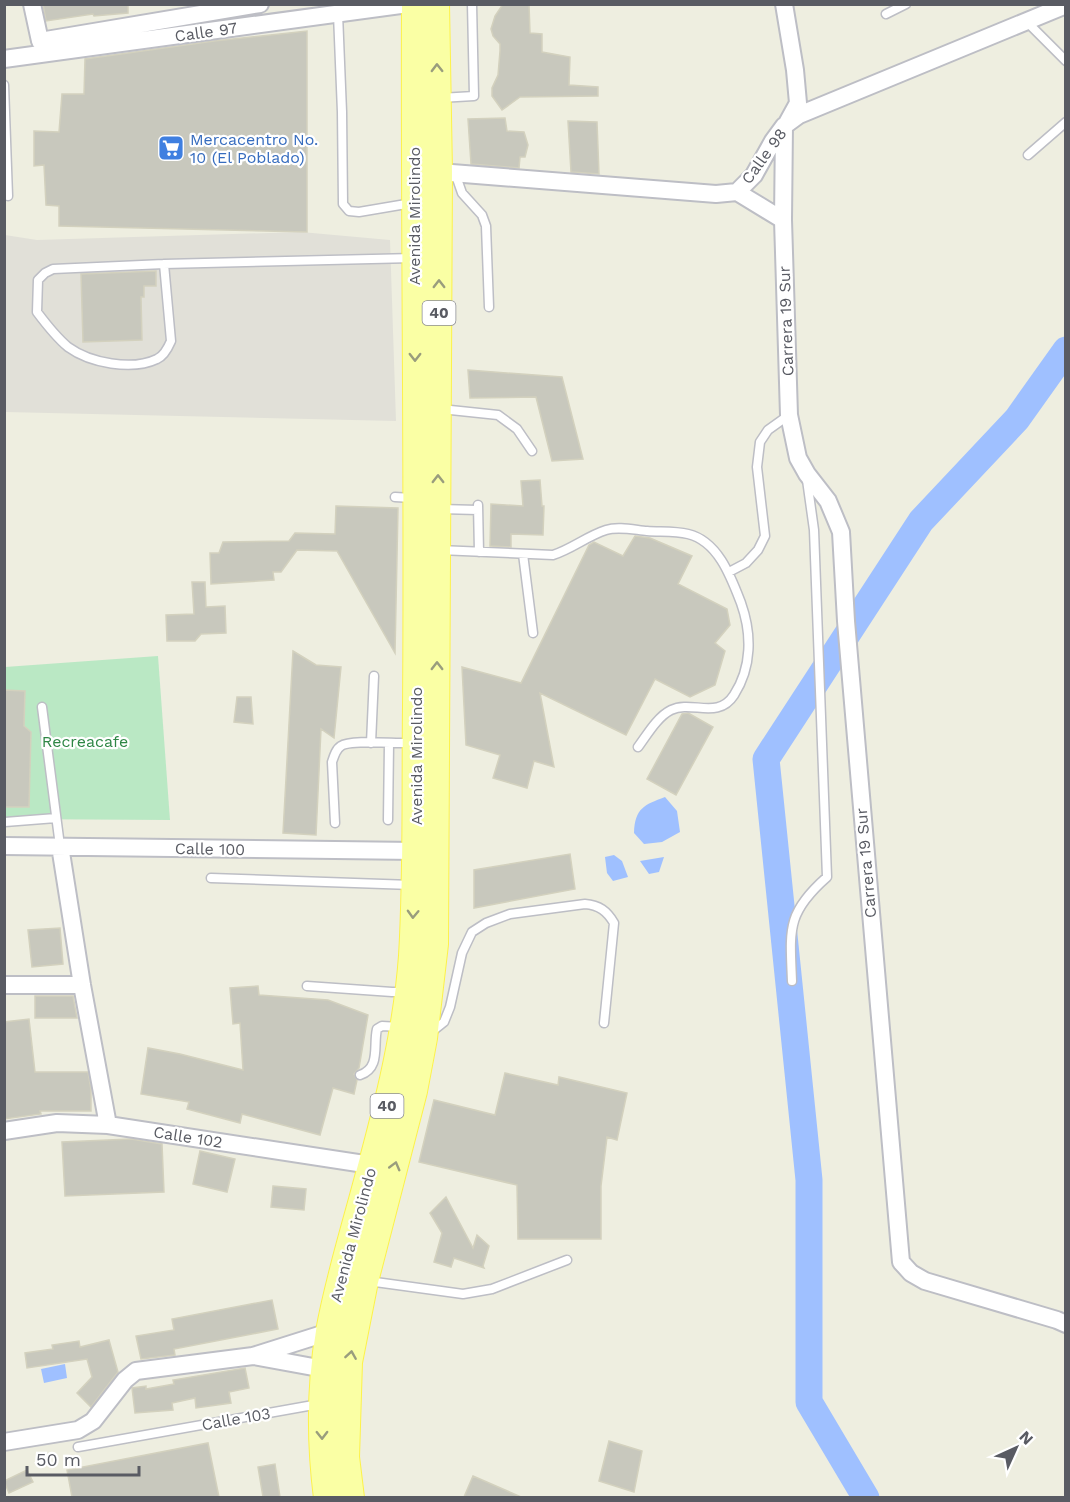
<svg xmlns="http://www.w3.org/2000/svg" width="1070" height="1502" viewBox="0 0 1070 1502" font-family="'Work Sans',sans-serif">
<rect width="100%" height="100%" fill="#eeeee0"/>
<path fill="#e1e0d8" d="M301,232L390,240L396,421L5,412V235L37,240Z"/>
<path fill="#bae8c4" d="M158,656L170,820L5,819V667Z"/>
<path fill="#9fc0ff" d="M665,797L677,811L680,832L662,842L644,844L634,833C635,808 644,805 665,797Z
M614,855L622,861L628,877L613,881L607,873L605,857Z
M664,857L659,872L649,874L640,861Z
M65,1364L67,1378L44,1383L41,1369Z"/>
<g fill="none" stroke-linecap="round" stroke-linejoin="round">
<path stroke="#9fc0ff" stroke-width="27" d="M866,1498L809,1402V1180L766,759L921,521L1017,419L1066,350"/>
</g>
<path fill="#c8c8bd" stroke="#d3d1be" stroke-width="1.5" d="M43,4H128V13L94,16L93,14L46,21Z
M503,4H529L530,33L542,34V52L570,57L569,85L598,87V96L520,97L502,110L492,96V88L498,75L500,51V44L493,36L491,29L495,16Z
M307,31V232L59,226V206L46,205L44,165L34,166V131L59,132L62,94H84L85,59L214,41Z
M505,118L507,131L524,132L528,145L525,157H520L519,168L471,164L468,119Z
M568,121L597,122L599,174L571,172Z
M156,271V286H144V297H141L142,340L83,342L81,274Z
M468,370L562,377L583,459L552,461L536,397L470,398Z
M540,480L542,506H544L543,535L511,534V547L490,546L491,504L523,506L521,481Z
M336,506L398,508L395,653L337,551L297,550L281,572H273L274,580L211,584L210,553H219L223,542L289,541L295,533L335,534Z
M635,536L650,538L692,556L678,584L727,609L730,625L715,643L725,651L715,685L690,697L655,679L626,735L540,693L554,767L534,761L527,788L493,778L500,755L466,745L462,667L521,683L589,545L594,542L623,556Z
M192,582H205L206,607L225,606L226,633L201,634L195,641H167L166,615L194,614Z
M293,651L316,665L341,667L334,738L321,729L316,835L283,833Z
M4,690L25,691L24,726L31,732L29,807H4Z
M237,697H251L253,724L234,722Z
M688,713L713,727L676,795L647,779L682,714Z
M570,854L575,889L474,908V870Z
M60,928L63,964L32,967L28,930Z
M258,986L259,995L328,1000L368,1015L359,1068L354,1074L357,1080L354,1094L333,1088L320,1135L242,1114L240,1123L187,1109L189,1102L141,1094L148,1048L180,1054L243,1070L240,1023L233,1024L230,988Z
M35,996H73L77,1018H35Z
M29,1019L35,1072H88L91,1090V1111H40L41,1114L4,1119V1022Z
M505,1073L558,1085L559,1077L627,1093L617,1140L607,1137L601,1186V1239H518L517,1185L419,1162L434,1100L495,1115Z
M131,1139L162,1144L164,1192L65,1196L62,1142Z
M200,1151L235,1159L227,1192L193,1184Z
M273,1186L306,1189L304,1210L271,1207Z
M446,1197L473,1248L477,1235L489,1246L483,1266L484,1268L454,1258L451,1267L434,1262L442,1233L430,1213Z
M272,1300L278,1329L174,1349L175,1355L141,1359L136,1336L174,1330L172,1319Z
M109,1340L118,1372L91,1407L77,1393L92,1377L87,1359L27,1368L25,1353L53,1349L52,1345L79,1341L80,1347Z
M245,1368L249,1388L229,1392L231,1403L196,1408L195,1398L172,1403L173,1410L135,1413L132,1388L146,1386V1389L174,1384L173,1380Z
M609,1441L642,1451L634,1492L599,1481Z
M208,1443L219,1497H72L67,1470Z
M275,1464L280,1497H263L258,1467Z
M27,1470L33,1482L9,1493L4,1481Z
M473,1476L521,1497H464Z"/>
<g fill="none" stroke-linecap="round" stroke-linejoin="round">
<defs>
<path id="service" d="M338,14L342,112L343,204L349,211L359,212L412,203
M886,14L906,4
M1026,21L1066,61
M4,85L8,196
M440,98L474,96L472,4
M1028,155L1066,122
M455,173L462,193L482,215L486,226L489,307
M164,264L171,341C168,348 164,356 157,359C132,371 90,363 68,347C56,337 46,324 37,312L38,280L45,273L53,269L164,264L414,258
M441,409L498,415L517,429L532,451
M395,497L412,498
M478,505L479,552
M440,509L478,510
M439,550L553,555C572,549 587,536 606,530C618,526 635,530 647,531C660,532 675,531 688,534C718,541 731,577 741,603C752,634 752,667 734,695C718,720 692,700 671,710C657,717 647,735 638,747
M523,554L533,633
M729,572L746,563L758,550L765,536L757,467L760,442L768,430L789,415
M42,707L60,846
M371,743L374,676
M388,820L389,744
M5,822L56,818
M335,823L332,762C334,756 336,749 341,746C351,739 397,744 412,743
M211,878L412,885
M792,981C790,930 786,913 827,877L814,530L807,480
M307,986L392,992H405
M429,1034L444,1022L450,1007L462,953L472,932L486,923L510,914L585,904C599,905 607,911 614,923L604,1023
M360,1075C381,1068 373,1045 377,1029L382,1026L400,1027
M368,1281L463,1294L492,1289L567,1260
M78,1447L319,1404"/>
<path id="minor" d="M32,4L40,41L260,4
M784,4L795,70L798,103L787,123
M4,59L408,4
M439,172L716,194L737,192L754,175L773,141L784,126L799,115L1066,5
M737,192L783,220L789,415L798,458L807,474L828,501L841,532L846,621L901,1262L911,1273L925,1281L1057,1320L1066,1324
M783,220L784,126
M4,846L416,851
M60,846L82,985L108,1125
M4,985H82
M4,1131L57,1123L108,1125L371,1165
M254,1356L324,1369
M4,1442L78,1430L93,1421L125,1380L136,1371L253,1356L329,1332"/>
<path id="primary" d="M327,1498C320,1443 320,1386 329,1332C337,1287 350,1244 362,1200C384,1120 406,1039 412,956C417,873 415,790 416,707C418,473 414,239 415,4
M351,1498L346,1457L349,1362L365,1281L414,1091L424,1038L435,944L439,172L436,4"/>
</defs>
<use href="#service" stroke="#bdbec5" stroke-width="11"/>
<use href="#minor" stroke="#bdbec5" stroke-width="20"/>
<use href="#primary" stroke="#fdf24a" stroke-width="28"/>
<use href="#service" stroke="#fff" stroke-width="8"/>
<use href="#minor" stroke="#fff" stroke-width="16"/>
<use href="#primary" stroke="#faffa4" stroke-width="26"/>
</g>
<defs><path id="oneway-chevron" d="M-2-3.5L2.5 0L-2 3.5" fill="none" stroke-width="1.6" stroke-linecap="round" stroke-linejoin="round" transform="scale(1.5)"/></defs>
<g stroke="#999d7d">
<use href="#oneway-chevron" transform="translate(437 68) rotate(-91)"/>
<use href="#oneway-chevron" transform="translate(439 284) rotate(-90)"/>
<use href="#oneway-chevron" transform="translate(415 357) rotate(90)"/>
<use href="#oneway-chevron" transform="translate(438 479) rotate(-90)"/>
<use href="#oneway-chevron" transform="translate(437 666) rotate(-90)"/>
<use href="#oneway-chevron" transform="translate(413 914) rotate(92)"/>
<use href="#oneway-chevron" transform="translate(395 1166) rotate(-75)"/>
<use href="#oneway-chevron" transform="translate(351 1355) rotate(-81)"/>
<use href="#oneway-chevron" transform="translate(322 1435) rotate(89)"/>
</g>
<defs>
<symbol id="supermarket-square" viewBox="-11 -11 22 22"><rect x="-9" y="-9" width="18" height="18" rx="4" fill="#3f7fe0" stroke="#fff"/><path d="M-6-5.5h2.5l.6 2H6L4.5 2H-2.5L-4.4-4H-6ZM-1.5 3.2a1.3 1.3 0 1 0 .1 0ZM3 3.2a1.3 1.3 0 1 0 .1 0Z" fill="#fff"/></symbol>
</defs>
<g fill-rule="evenodd">
<use href="#supermarket-square" x="156" y="133" width="30" height="30"/>
</g>
<g text-anchor="middle" dominant-baseline="central" stroke-width="4.5" stroke-linejoin="round" paint-order="stroke">
<g fill="#fff" stroke="#8b8c92" stroke-width="1.5">
<rect x="422.5" y="301" width="33" height="24" rx="4.5"/>
<rect x="370.5" y="1094" width="33" height="24" rx="4.5"/>
</g>
<g font-size="15" font-weight="bold" fill="#595b63">
<text x="439" y="313">40</text>
<text x="387" y="1106">40</text>
</g>
<g font-size="16" fill="#595b63" stroke="#fff">
<text transform="translate(206 32) rotate(-8)">Calle 97</text>
<text transform="translate(764 156) rotate(-54)">Calle 98</text>
<text transform="translate(414 216) rotate(-90)">Avenida Mirolindo</text>
<text transform="translate(786 321) rotate(-92)">Carrera 19 Sur</text>
<text transform="translate(416 756) rotate(-90)">Avenida Mirolindo</text>
<text transform="translate(210 849) rotate(1)">Calle 100</text>
<text transform="translate(866 863) rotate(-95)">Carrera 19 Sur</text>
<text transform="translate(188 1137) rotate(9)">Calle 102</text>
<text transform="translate(353 1235) rotate(-75)">Avenida Mirolindo</text>
<text transform="translate(236 1419) rotate(-10)">Calle 103</text>
</g>
<g font-size="16" fill="#366cbe" stroke="#fff" text-anchor="start">
<text x="190" y="139">Mercacentro No.<tspan x="190" dy="18">10 (El Poblado)</tspan></text>
</g>
<g font-size="16" fill="#2e8645" stroke="#fff">
<text x="85" y="741">Recreacafe</text>
</g>
</g>
<rect width="1070" height="1502" fill="none" stroke="#595b63" stroke-width="12"/>
<g transform="translate(1016 1448) rotate(45)" stroke="#ffffff" stroke-width="4.5" paint-order="stroke">
<path d="M0-4.5L10 22L0 15L-10 22Z" fill="#595b63"/>
<text y="-9" font-size="16" font-weight="bold" text-anchor="middle" fill="#595b63">N</text>
</g>
<path d="M27 1466v9h112v-9" fill="none" stroke="#595b63" stroke-width="3"/>
<text x="36" y="1466" font-size="18" fill="#595b63" stroke="#ffffff" stroke-width="4.5" paint-order="stroke">50 m</text>
</svg>
